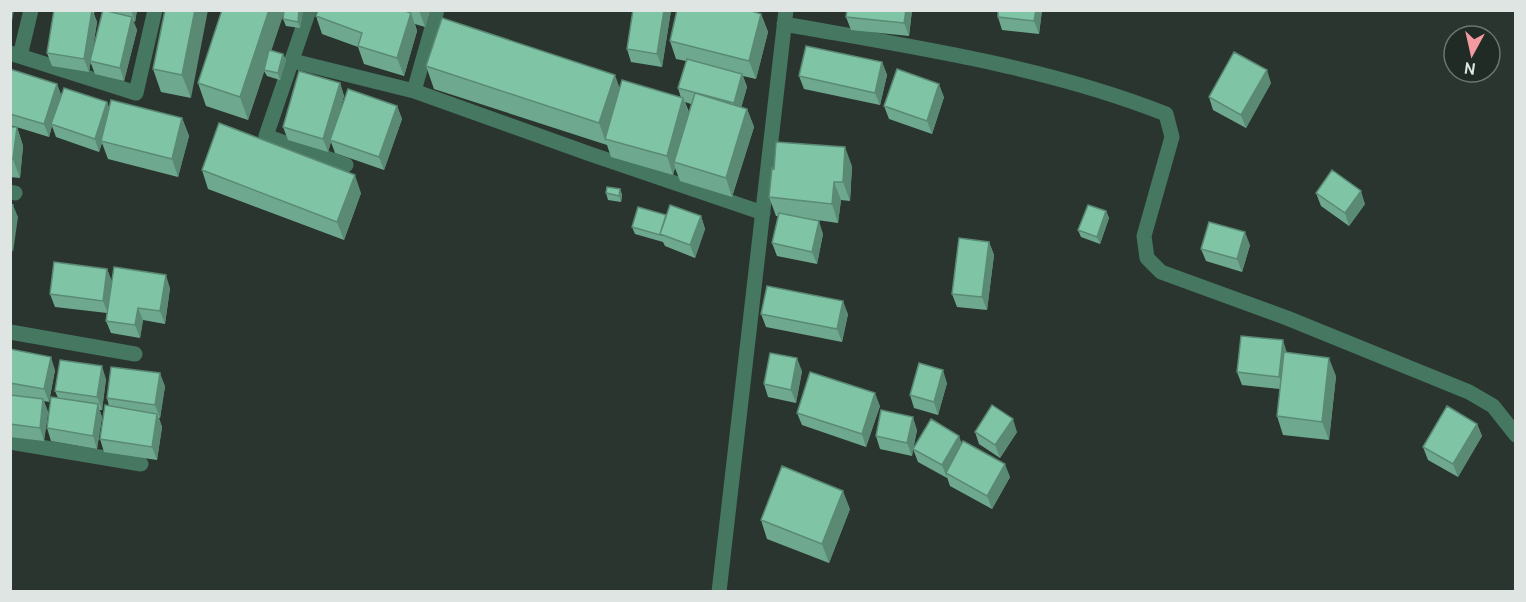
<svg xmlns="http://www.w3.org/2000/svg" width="1526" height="602" viewBox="0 0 1526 602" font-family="Cabin,sans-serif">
<rect width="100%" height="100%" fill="#2a3530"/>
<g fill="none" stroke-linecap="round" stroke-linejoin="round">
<path stroke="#457761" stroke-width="15" d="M309,10L266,136L346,165
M784,24C912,47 1045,66 1166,114L1172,137L1144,236L1147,258L1161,272L1287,318L1469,392L1493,406L1516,435
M10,53L136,93L155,10
M20,56L31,10
M293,61L414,91L590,154L763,213
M414,91L437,10
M10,192L15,193
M10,332L135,354
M10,442L141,464
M719,592L786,10"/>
</g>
<path fill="#6ea98f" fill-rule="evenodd" d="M54,10H95L94,14L97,22L89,72L52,66L47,53Z
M108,10H137L135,22L133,21L137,30L124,81L95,74L90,61Z
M165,10L191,98L161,92L153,69Z
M222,10H303L300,28L286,26L283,19L284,11L271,50L283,54L286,60L280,80L267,76L264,71L248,120L206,106L198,83Z
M318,10H430L425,27L415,24L417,31L404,76L364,64L358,47L322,34L316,16Z
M633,10H671L662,67L631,62L627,49Z
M847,10H912L909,36L851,30L846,17Z
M998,10H1042L1039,34L1002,30L998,17Z
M761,14L768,32L756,79L743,76L747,87L741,107L747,109L754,127L732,197L680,181L675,168L673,175L611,157L607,145L434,89L426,66L619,88L681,98L678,88L686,61L676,59L670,41ZM685,102L691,104L689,112Z
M882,62L887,75L880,105L804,89L799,76Z
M10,69L57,84L61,95L107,102L109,109L182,118L189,136L178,177L108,159L102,143L99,152L56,137L52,126L49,137L10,125Z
M340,83L344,96L340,110L397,106L402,119L384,170L335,153L331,142L328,152L288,140L283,127Z
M1271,83L1246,128L1213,110L1209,97Z
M944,97L932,134L889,119L884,106Z
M10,127H17L23,146L20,178L10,177Z
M852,166L850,201L841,200L838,223L810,219L823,234L817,264L777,256L772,243L778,216H776L769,197Z
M202,170L361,193L344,240L208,189Z
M620,189L622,195L621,202L608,200L606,193Z
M1316,193L1365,204L1349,226L1321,206Z
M1106,211L1109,218L1100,244L1081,237L1078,230Z
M666,215L701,216L705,229L695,258L665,246L663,242L635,234L632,227Z
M989,242L994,255L987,310L957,307L952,294Z
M1250,245L1242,272L1206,261L1201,249Z
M107,269L112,282L110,294L170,288L165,324L143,320L140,338L111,333L106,321L107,313L55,307L50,294Z
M761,314H848L842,342L766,327Z
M10,349L55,370L49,402L44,401L48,412L44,441L10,437V395L19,396L10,395Z
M1287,353L1336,376L1329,440L1283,435L1277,416L1280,389L1242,385L1237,372Z
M802,371L796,403L768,397L764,384Z
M106,379L102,410H99L102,417L97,449L51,441L47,428L58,398L55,391Z
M947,383L938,415L914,408L910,395Z
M165,386L160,418H159L162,427L157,460L104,452L100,439L109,406L107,398Z
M880,406L866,447L802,425L797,413Z
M1477,424L1482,436L1458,477L1428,460L1423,447Z
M917,430L913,449L962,443L1010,477L992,509L950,486L947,477V478L918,462L913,449L912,456L880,449L876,436Z
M975,432H1017L1000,458L979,444Z
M850,509L829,563L767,539L761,520Z"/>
<path fill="#5a8974" d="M10,10H14L11,27H10Z
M92,10L97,22L89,72L84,59Z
M131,10H137L135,22Z
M195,10H208L191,98L182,75Z
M269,10H285L248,120L240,97Z
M299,10H303L300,28L298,22Z
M419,10H430L425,27Z
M664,10L671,11L662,67L657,54Z
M906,10H912L909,36L904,23Z
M1036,10H1042L1039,34L1034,21Z
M411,13L417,31L404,76L397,58Z
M761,14L768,32L756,79L749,61Z
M132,17L137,30L124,81L120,68Z
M283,54L286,60L280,80L278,73Z
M882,62L887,75L880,105L875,93Z
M1267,70L1271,83L1246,128L1241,115Z
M742,74L747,87L739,116L734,103Z
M615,75L623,97L605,139L607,145L599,123Z
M340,83L344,96L331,140H330L331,142L328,152L323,139Z
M57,84L62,97L51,124L52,126L49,137L44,124Z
M939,84L944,97L932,134L927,121Z
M683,98L690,116L674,162L675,168L673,175L667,156Z
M107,102L112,115L101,141L102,143L99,152L95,139Z
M397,106L402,119L384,170L379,157Z
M747,109L754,127L732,197L726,178Z
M182,118L189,136L178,177L172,159Z
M17,127L23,146L20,178L13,159Z
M845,147L852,166L850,201L843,182Z
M355,175L361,193L344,240L337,222Z
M834,182L841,200L838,223L832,204Z
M620,189L622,195L621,202L619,196Z
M1361,191L1365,204L1349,226L1345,213Z
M13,205L18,217L13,252L10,246V221Z
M1106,211L1109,218L1100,244L1097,237Z
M701,216L705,229L695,258L690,245Z
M819,221L823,234L817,264L812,252Z
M1245,232L1250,245L1242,272L1237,259Z
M989,242L994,255L987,310L982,297Z
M107,269L112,282L108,313L103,301Z
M166,275L170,288L165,324L160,311Z
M843,301L848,314L842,342L837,329Z
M138,308L143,320L140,338L135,325Z
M1283,340L1287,353L1284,390L1279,377Z
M51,357L55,370L49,402L44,389Z
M797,358L802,371L796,403L791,390Z
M1329,358L1336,376L1329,440L1322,422Z
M102,366L106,379L102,410L97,397Z
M943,370L947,383L938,415L934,402Z
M160,373L165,386L160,418L155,405Z
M875,393L880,406L866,447L862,434Z
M43,399L48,412L44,441L40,428Z
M98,404L102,417L97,449L93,436Z
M157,414L162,427L157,460L152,447Z
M913,417L917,430L912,456L907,443Z
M1013,419L1017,432L1000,458L995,445Z
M1477,424L1482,436L1458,477L1453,464Z
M959,436L964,449L946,473L947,477V478L942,465Z
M1005,464L1010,477L992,509L987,496Z
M843,491L850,509L829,563L822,544Z"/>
<path fill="#80c4a6" stroke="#5a8974" stroke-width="1.5" d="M54,10H92L84,59L47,53Z
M103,10L132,17L120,68L90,61Z
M165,10H195L182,75L153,69Z
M222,10H269L240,97L198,83Z
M284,10H299L298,22L283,19Z
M318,10H402L411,13L397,58L358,46L362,33L316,16Z
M633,10H664L657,54L627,49Z
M677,10H748L761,14L749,61L670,41Z
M847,10H906L904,23L846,17Z
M998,10H1036L1034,21L998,17Z
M442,18L615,75L599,123L426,66Z
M806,46L882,62L875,93L799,76Z
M269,50L283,54L278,73L264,70Z
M1234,52L1267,70L1241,115L1209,97Z
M687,59L742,74L734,103L678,88Z
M10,69L57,84L44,124L10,114Z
M897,69L939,84L927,121L884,106Z
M299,71L340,83L323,139L283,127Z
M622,80L683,98L667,156L605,139Z
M64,88L107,102L95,139L51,124Z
M348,89L397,106L379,157L330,140Z
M695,93L747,109L726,178L674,162Z
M111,100L182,118L172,159L101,141Z
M219,123L355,175L337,222L202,170Z
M10,127H17L13,159H10Z
M776,142L845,147L843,182H834L832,204L769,197L772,168L774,169Z
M1332,170L1361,191L1345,213L1316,193Z
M607,187L620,189L619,196L606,193Z
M10,204L13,205L10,221Z
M670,205L701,216L690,245L660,234Z
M1088,205L1106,211L1097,237L1078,230Z
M638,207L666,215L660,234V235L632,227Z
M779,213L819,221L812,252L772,243Z
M1209,222L1245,232L1237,259L1201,249Z
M959,238L989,242L982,297L952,294Z
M54,262L107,269L103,301L50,294Z
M114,267L166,275L160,311L138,308L135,325L106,321Z
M767,286L843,301L837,329L761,314Z
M1241,336L1283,340L1279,377L1237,372Z
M10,349L51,357L44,389L10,383Z
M1284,352L1329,358L1322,422L1277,416Z
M770,353L797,358L791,390L764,384Z
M60,360L102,366L97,397L55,391Z
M919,363L943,370L934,402L910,395Z
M111,367L160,373L155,405L107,398Z
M810,372L875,393L862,434L797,413Z
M10,395L43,399L40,428L10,424Z
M51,397L98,404L93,436L47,428Z
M105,405L157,414L152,447L100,439Z
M992,405L1013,419L995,445L975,432Z
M1447,406L1477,424L1453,464L1423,447Z
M881,410L913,417L907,443L876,436Z
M931,419L959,436L942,465L913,449Z
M963,441L1005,464L987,496L946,473Z
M782,466L843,491L822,544L761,520Z"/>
<rect width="1526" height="602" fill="none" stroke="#dee5e2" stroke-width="24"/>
<g transform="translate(1472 54) rotate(188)"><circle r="28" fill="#202b26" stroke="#6c7571" stroke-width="1.5"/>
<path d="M0-4.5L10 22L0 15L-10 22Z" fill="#f49aa1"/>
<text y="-9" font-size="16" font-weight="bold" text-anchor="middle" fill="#dee5e2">N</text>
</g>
</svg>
